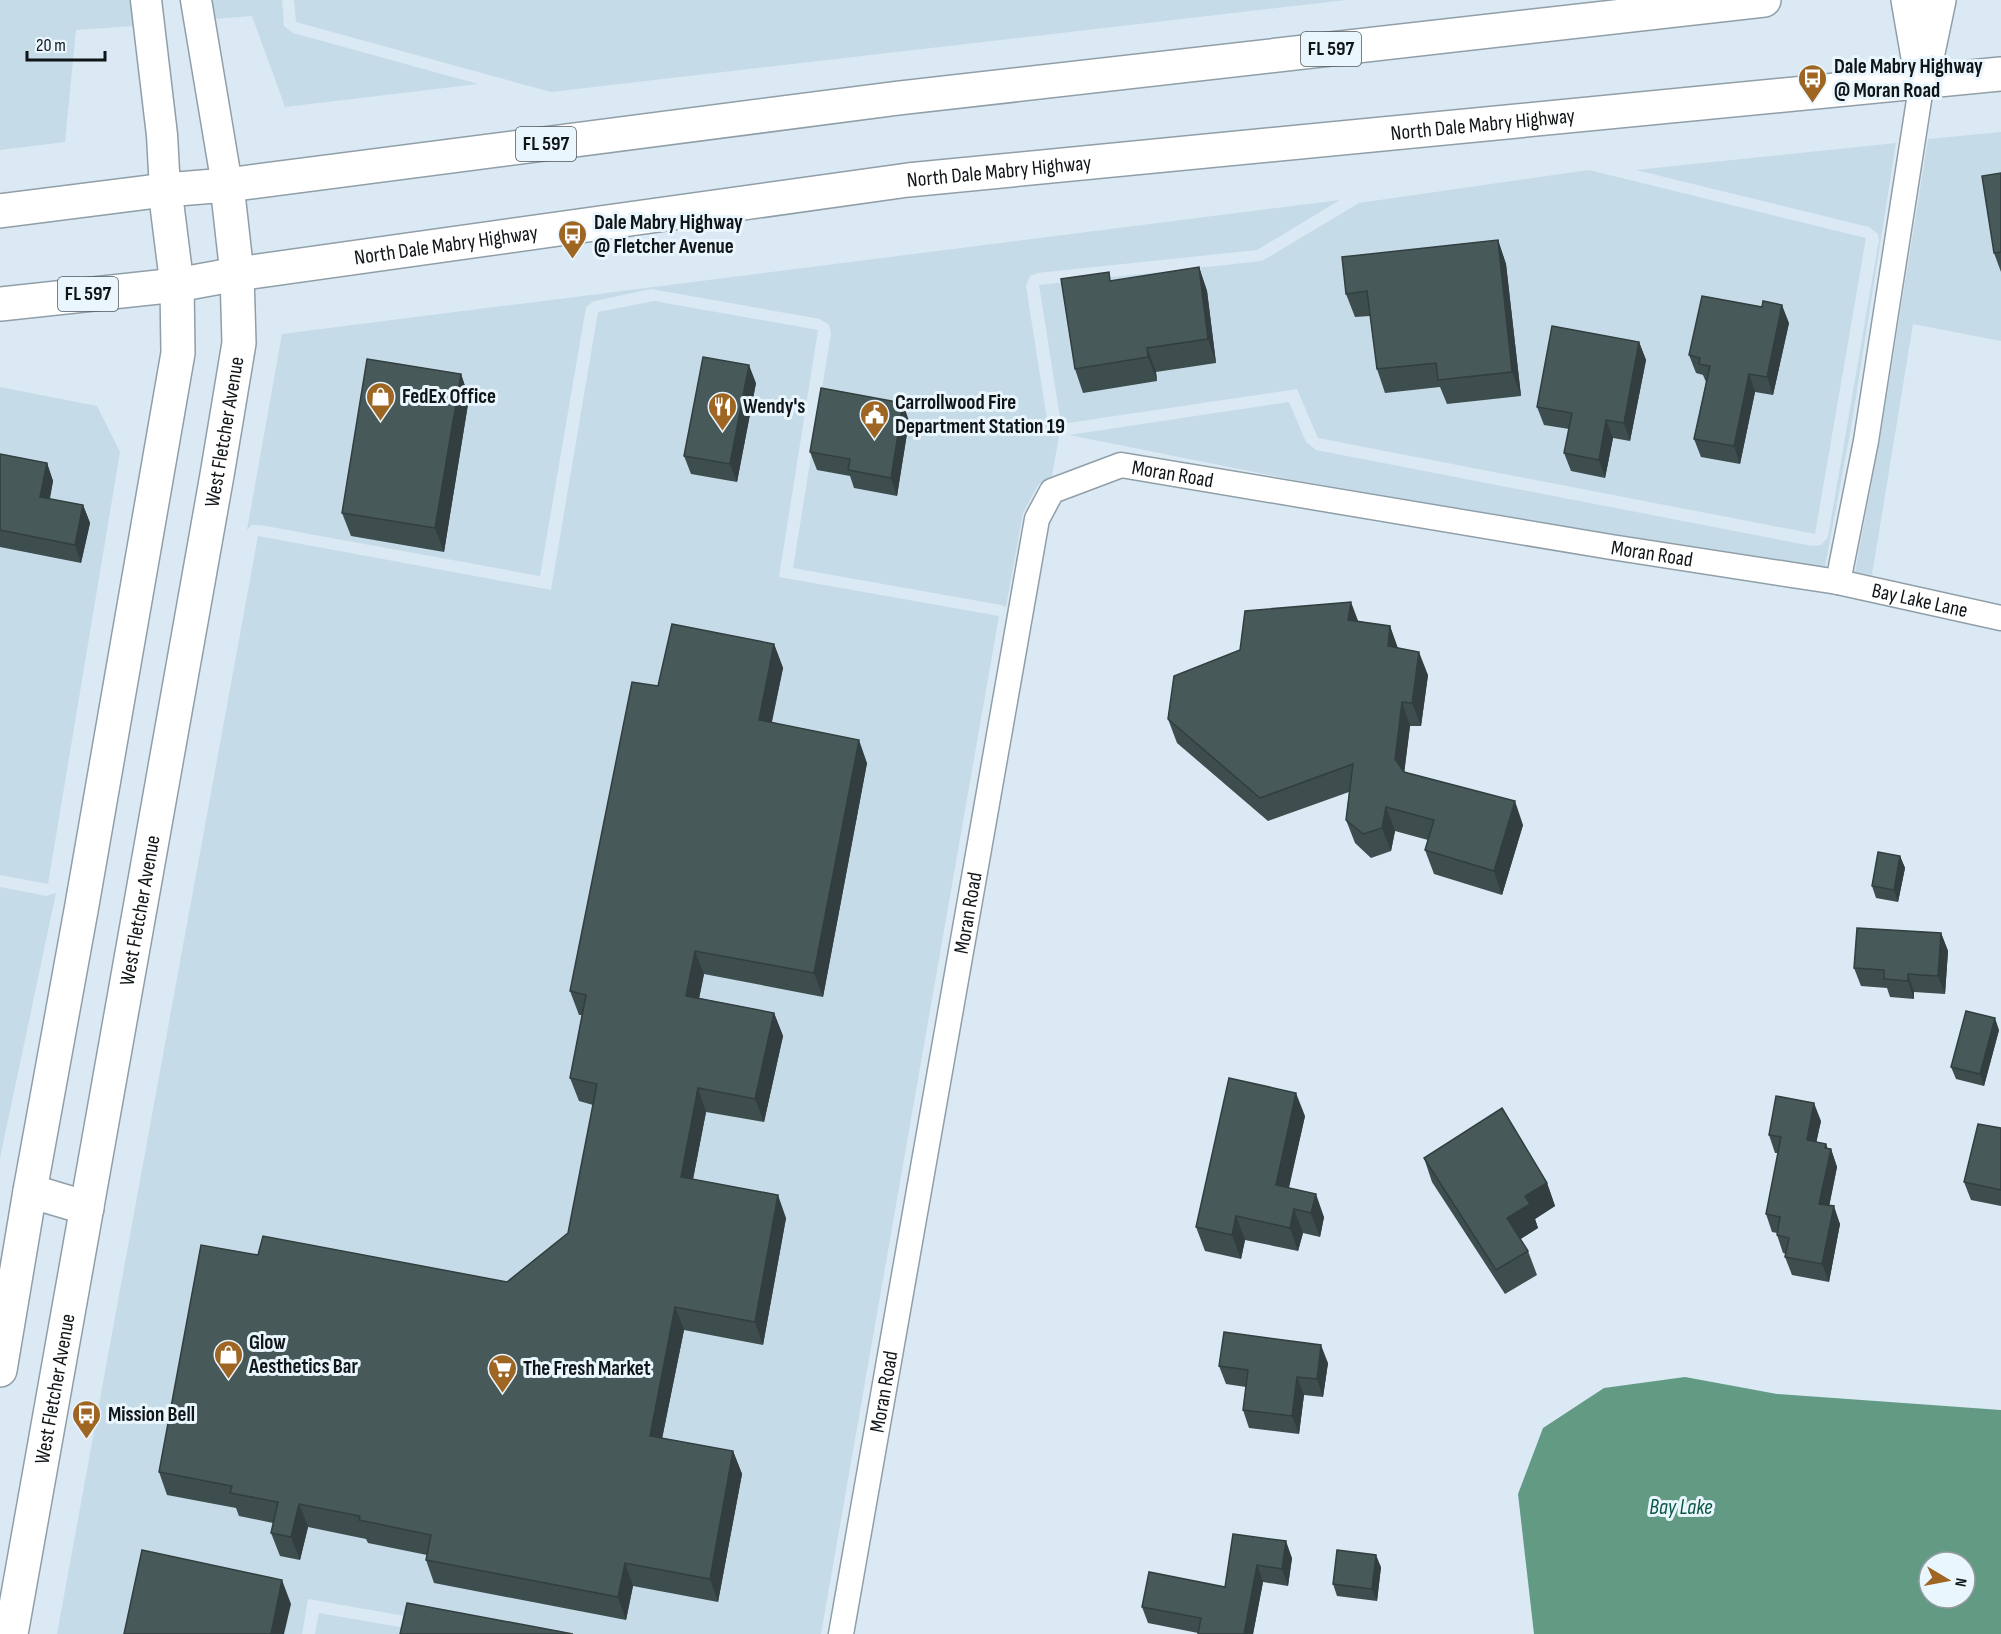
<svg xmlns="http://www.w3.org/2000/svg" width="2001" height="1634" viewBox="0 0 2001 1634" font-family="'Sofia Sans Condensed',sans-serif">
<rect width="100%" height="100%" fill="#dae9f3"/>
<path fill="#c5dbe8" d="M0,0H131L134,26L76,30L65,142L0,150Z
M211,0H282L284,26L293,33L478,84L285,107L252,16L213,19Z
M294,0H1346L551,92L296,22Z
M2001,132V341L1913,324L1872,575L1855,572L1881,433L1928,139Z
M1896,143L1851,428L1825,567L1613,534L1294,480L1069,435L1289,402L1306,442L1316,450L1812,546L1821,545L1828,537L1879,240L1878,234L1869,227L1636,170Z
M1589,170L1866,238L1815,534L1318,438L1297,389L1061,424L1039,285L1262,261L1359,203Z
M1340,200L1257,250L1037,273L1030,276L1026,286L1048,426L1051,433L1059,436L1052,476L1038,485L1023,513L1006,607L1001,605L793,568L831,333L829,325L820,319L651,289L594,301L586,307L540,576L260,525H252L247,530L282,334Z
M654,301L818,330L779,577L999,616L821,1634H507L308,1599L302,1634H57L258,536L551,590L598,312Z
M0,387L97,406L120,452L48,884L0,875Z
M0,887L46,896L56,893L0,1158Z
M319,1613L440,1634H315Z"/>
<path fill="#629a84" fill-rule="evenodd" d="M1685,1377L1777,1394L2001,1410V1634H1534L1518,1494L1543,1428L1604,1388ZM1929,1562H1965V1598H1929Z"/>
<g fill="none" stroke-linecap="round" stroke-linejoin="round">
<defs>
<g id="minor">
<path d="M1838,582L1866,441L1922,81"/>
<path id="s1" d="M841,1634L1037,519L1052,491L1121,465L1611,547L1838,582L2001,618"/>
</g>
<path id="tertiary" d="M146,0L162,135L165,190
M196,0L227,185"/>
<g id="secondary">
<path d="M30,1191L87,1208"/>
<path d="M0,1370L30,1191L82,905L178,353L177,285L165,190"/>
<path id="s2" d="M11,1634L217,475L239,343L237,274L227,185"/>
</g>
<g id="primary">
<path d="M1908,0L1919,63"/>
<path d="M1922,81L1939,0"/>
<path d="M0,211L165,190L227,185L899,98L1764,0"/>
<path id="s3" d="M0,304L177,285L237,274L908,180L2001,74"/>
</g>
</defs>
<use href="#minor" stroke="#909ea7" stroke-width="27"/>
<use href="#tertiary" stroke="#909ea7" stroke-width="33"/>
<use href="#secondary" stroke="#909ea7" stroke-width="36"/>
<use href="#primary" stroke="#909ea7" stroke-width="36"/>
<use href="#minor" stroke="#fff" stroke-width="24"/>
<use href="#tertiary" stroke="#fff" stroke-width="30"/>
<use href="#secondary" stroke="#fff" stroke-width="33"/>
<use href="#primary" stroke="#fff" stroke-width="33"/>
</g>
<path fill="#3e4d4d" d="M2001,173V272L1994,253Z
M1498,240L1506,264L1521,396L1447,404L1440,387L1385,393L1377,369L1370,316L1355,317L1346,294Z
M1199,267L1207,291L1216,363L1156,372L1157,381L1083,393L1075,369L1112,281Z
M1789,323L1773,395L1755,392L1740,464L1701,457L1694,439L1706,382L1703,375L1696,373L1689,355Z
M1639,342L1646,360L1630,441L1613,438L1605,478L1571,471L1564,453L1569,429L1544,425L1537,407Z
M461,374L469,398L444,552L351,536L342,513Z
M756,383L737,482L691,474L684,456Z
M909,421L897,496L854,488L850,476L817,470L810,452Z
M0,454L47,463L53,481L50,499L83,505L90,523L81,563L0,547Z
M1358,621L1390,626L1398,648L1428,675L1421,726H1410L1404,772L1523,825L1502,895L1434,874L1425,850L1428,840L1395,831L1391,851L1371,858L1355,843L1346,820L1349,792L1268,821L1177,743L1168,719Z
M774,644L783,668L772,722L867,763L823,997L704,974L699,998L774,1013L783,1036L764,1122L706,1112L693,1179L786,1218L763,1345L684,1330L662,1438L733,1451L742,1474L718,1602L633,1586L626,1620L434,1583L426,1560L427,1555L368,1543L366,1539L308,1527L300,1560L280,1556L271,1533L273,1523L239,1516L236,1508L167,1495L159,1472L258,1255L507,1282L568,1233L593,1105L579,1101L570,1078L582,1015H579L570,991L658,686Z
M1900,856L1905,868L1898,902L1876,898L1872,886Z
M1941,933L1948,951L1945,994L1914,992V999L1890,997L1887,988L1861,986L1854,968Z
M1999,1030L1984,1086L1956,1079L1951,1067Z
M1305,1116L1289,1188L1324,1217L1320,1237L1303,1233L1298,1251L1245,1240L1241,1259L1205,1251L1196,1227Z
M1821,1121L1816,1142L1826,1144L1827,1148L1831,1149L1837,1167L1829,1206L1840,1224L1829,1282L1792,1275L1785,1257L1786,1254L1783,1253L1777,1235V1233L1772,1232L1766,1214L1778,1153H1775L1769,1135Z
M2001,1128V1206L1971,1200L1964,1182Z
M1424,1158L1547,1183L1555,1206L1535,1219L1538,1228L1520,1239L1528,1251L1537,1275L1505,1294L1432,1182Z
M1328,1363L1323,1397L1304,1395L1299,1434L1249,1428L1243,1410L1246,1387L1226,1384L1219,1366Z
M1233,1534L1292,1558L1288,1586L1263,1582L1253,1634H1198V1633L1148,1623L1142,1607L1225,1587Z
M1381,1567L1377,1601L1337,1596L1333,1584Z"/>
<path fill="#323e3f" d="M1498,240L1506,264L1521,396L1512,372Z
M1199,267L1207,291L1216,363L1208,339Z
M1782,305L1789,323L1773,395L1767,377Z
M1639,342L1646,360L1630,441L1624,423Z
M1147,348L1156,372L1157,381L1148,357Z
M749,365L756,383L737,482L730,464Z
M461,374L469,398L444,552L435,528Z
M1749,374L1755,392L1740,464L1734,446Z
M903,403L909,421L897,496L891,478Z
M1606,420L1613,438L1605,478L1599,460Z
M47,463L53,481L46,515L40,497Z
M83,505L90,523L81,563L75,545Z
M1351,602L1360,626L1348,620Z
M1390,626L1398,650L1388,646Z
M774,644L783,668L767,743L759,720Z
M1419,652L1428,675L1421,726L1412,703Z
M1402,702L1410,726L1403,783L1395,759Z
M859,740L867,763L823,997L814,973Z
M1515,801L1523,825L1502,895L1494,871Z
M1386,807L1395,831L1391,851L1382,828Z
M1900,856L1905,868L1898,902L1894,890Z
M1941,933L1948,951L1945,994L1938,976Z
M695,951L704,974L695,1019L686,996Z
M1908,974L1914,992V999L1908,981Z
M774,1013L783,1036L764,1122L755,1099Z
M1995,1018L1999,1030L1984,1086L1980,1074Z
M698,1088L706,1112L689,1200L681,1177Z
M1296,1093L1305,1116L1284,1208L1276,1185Z
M1814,1103L1821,1121L1813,1158L1807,1140Z
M1826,1144L1830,1155L1831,1149L1837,1167L1826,1222L1819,1204Z
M1547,1183L1555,1206L1535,1219L1538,1228L1516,1242L1507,1218L1525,1196Z
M1316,1194L1324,1217L1320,1237L1311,1213Z
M778,1195L786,1218L763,1345L755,1322Z
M1834,1206L1840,1224L1829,1282L1822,1264Z
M1294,1209L1303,1233L1298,1251L1290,1228Z
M1236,1216L1245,1240L1241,1259L1232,1235Z
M675,1307L684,1330L658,1459L650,1436Z
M1321,1345L1328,1363L1323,1397L1317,1379Z
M1297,1377L1304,1395L1299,1434L1292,1416Z
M733,1451L742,1474L718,1602L710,1579Z
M299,1504L308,1527L300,1560L291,1537Z
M1286,1541L1292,1558L1288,1586L1282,1569Z
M1376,1555L1381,1567L1377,1601L1372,1589Z
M625,1563L633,1586L626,1620L618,1597Z
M1257,1565L1263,1582L1253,1634H1244Z
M282,1580L291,1604L284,1634H271Z"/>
<path fill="#48595a" stroke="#323e3f" stroke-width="1.5" d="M2001,173V252L1994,253L1982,176Z
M1498,240L1512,372L1438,380L1436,363L1377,369L1367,291L1346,294L1342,257Z
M1199,267L1208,339L1147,348L1148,357L1075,369L1061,279L1109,272L1110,281Z
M1702,296L1762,307L1763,301L1782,305L1767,377L1749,374L1734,446L1694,439L1710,366L1699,364L1700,358L1689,355Z
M1552,326L1639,342L1624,423L1606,420L1599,460L1564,453L1572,413L1537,407Z
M703,357L749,365L730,464L684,456Z
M367,359L461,374L435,528L342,513Z
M821,388L903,403L891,478L848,470L850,459L810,452Z
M0,454L47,463L40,497L83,505L75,545L0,530Z
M1351,602L1348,620L1390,626L1388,646L1419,652L1412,703L1402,702L1395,759L1404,772L1515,801L1494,871L1425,850L1434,820L1386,807L1382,828L1363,834L1346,820L1353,764L1260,798L1168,719L1174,676L1240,650L1245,611Z
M672,624L774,644L759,720L859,740L814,973L695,951L686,996L774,1013L755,1099L698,1088L681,1177L778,1195L755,1322L675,1307L650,1436L733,1451L710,1579L625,1563L618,1597L426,1560L431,1535L359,1520L360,1516L299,1504L291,1537L271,1533L278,1502L230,1493L232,1486L159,1472L201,1245L258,1255L263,1236L507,1282L568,1233L597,1084L570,1078L586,995L570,991L632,682L658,686Z
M1878,852L1900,856L1894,890L1872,886Z
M1857,928L1941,933L1938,976L1908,974V981L1884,979V970L1854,968Z
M1966,1011L1995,1018L1980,1074L1951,1067Z
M1229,1078L1296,1093L1276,1185L1316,1194L1311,1213L1294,1209L1290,1228L1236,1216L1232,1235L1196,1227Z
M1776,1096L1814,1103L1807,1140L1826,1144L1825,1148L1831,1149L1819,1204L1834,1206L1822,1264L1785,1257L1789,1238L1777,1235L1780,1217L1766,1214L1781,1137L1769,1135Z
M1502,1108L1547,1183L1525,1196L1530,1204L1507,1218L1528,1251L1496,1270L1424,1158Z
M1978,1124L2001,1128V1190L1964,1182Z
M1224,1332L1321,1345L1317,1379L1297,1377L1292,1416L1243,1410L1248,1370L1219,1366Z
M1233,1534L1286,1541L1282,1569L1257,1565L1244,1634H1198L1201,1618L1142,1607L1149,1572L1225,1587Z
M142,1550L282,1580L271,1634H124Z
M1337,1550L1376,1555L1372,1589L1333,1584Z
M407,1603L573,1634H400Z"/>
<defs>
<symbol id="bus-pin" viewBox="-11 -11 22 30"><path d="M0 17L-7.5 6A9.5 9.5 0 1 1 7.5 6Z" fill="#9e6523" stroke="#eaf6fd"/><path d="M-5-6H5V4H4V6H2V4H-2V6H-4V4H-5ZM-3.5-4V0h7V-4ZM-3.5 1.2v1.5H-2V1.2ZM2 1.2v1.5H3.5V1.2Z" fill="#fff"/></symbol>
<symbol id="shop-pin" viewBox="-11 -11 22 30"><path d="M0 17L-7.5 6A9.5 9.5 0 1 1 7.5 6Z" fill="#9e6523" stroke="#eaf6fd"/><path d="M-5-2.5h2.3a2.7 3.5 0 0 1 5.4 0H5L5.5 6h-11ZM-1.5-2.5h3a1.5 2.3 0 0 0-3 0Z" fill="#fff"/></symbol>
<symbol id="restaurant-pin" viewBox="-11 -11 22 30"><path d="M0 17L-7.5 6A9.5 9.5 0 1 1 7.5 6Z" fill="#9e6523" stroke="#eaf6fd"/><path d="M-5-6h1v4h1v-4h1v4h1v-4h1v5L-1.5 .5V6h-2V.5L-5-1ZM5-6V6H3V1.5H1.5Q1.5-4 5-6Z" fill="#fff"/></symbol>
<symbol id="civic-pin" viewBox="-11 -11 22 30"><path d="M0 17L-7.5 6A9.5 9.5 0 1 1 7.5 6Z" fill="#9e6523" stroke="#eaf6fd"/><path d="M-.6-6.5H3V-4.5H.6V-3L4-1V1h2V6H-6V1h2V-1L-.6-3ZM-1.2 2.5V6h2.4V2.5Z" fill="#fff"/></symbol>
<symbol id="supermarket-pin" viewBox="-11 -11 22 30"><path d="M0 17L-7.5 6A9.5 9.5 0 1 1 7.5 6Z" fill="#9e6523" stroke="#eaf6fd"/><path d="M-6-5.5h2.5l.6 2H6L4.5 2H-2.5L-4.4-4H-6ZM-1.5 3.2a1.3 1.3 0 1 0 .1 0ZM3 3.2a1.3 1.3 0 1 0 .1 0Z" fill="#fff"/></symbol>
</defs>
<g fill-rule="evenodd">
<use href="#bus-pin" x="1796" y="62" width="33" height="45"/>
<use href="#bus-pin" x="556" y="218" width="33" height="45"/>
<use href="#shop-pin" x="364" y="380" width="33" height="45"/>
<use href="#restaurant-pin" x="706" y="390" width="33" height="45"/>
<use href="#civic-pin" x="858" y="398" width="33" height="45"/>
<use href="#shop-pin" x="212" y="1338" width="33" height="45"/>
<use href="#supermarket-pin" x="486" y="1352" width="33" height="45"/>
<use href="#bus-pin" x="70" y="1398" width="33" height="45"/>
</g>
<g text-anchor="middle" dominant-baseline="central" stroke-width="6" stroke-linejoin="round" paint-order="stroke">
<g fill="#eaf6fd" stroke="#51585d" stroke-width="1.5">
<rect x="1301" y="32" width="60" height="34" rx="4.5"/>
<rect x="516" y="127" width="60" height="34" rx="4.5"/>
<rect x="58" y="277" width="60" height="34" rx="4.5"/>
</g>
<g font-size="20" font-weight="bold" fill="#101518">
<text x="1331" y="49">FL 597</text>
<text x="546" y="144">FL 597</text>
<text x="88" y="294">FL 597</text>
</g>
<g font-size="21" font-weight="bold" fill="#101518" stroke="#eaf6fd" text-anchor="start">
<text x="1834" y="66">Dale Mabry Highway<tspan x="1834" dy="24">@ Moran Road</tspan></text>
<text x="594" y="222">Dale Mabry Highway<tspan x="594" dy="24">@ Fletcher Avenue</tspan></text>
<text x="402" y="396">FedEx Office</text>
<text x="895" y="402">Carrollwood Fire<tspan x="895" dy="24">Department Station 19</tspan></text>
<text x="743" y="406">Wendy's</text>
<text x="249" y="1342">Glow<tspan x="249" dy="24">Aesthetics Bar</tspan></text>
<text x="523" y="1368">The Fresh Market</text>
<text x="108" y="1414">Mission Bell</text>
</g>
<g font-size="21" fill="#101518" stroke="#eaf6fd">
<text stroke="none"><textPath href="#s3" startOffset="1494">North Dale Mabry Highway</textPath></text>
<text stroke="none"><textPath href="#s3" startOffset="1008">North Dale Mabry Highway</textPath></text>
<text stroke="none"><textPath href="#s3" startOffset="450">North Dale Mabry Highway</textPath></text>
<text stroke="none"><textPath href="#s2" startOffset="1221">West Fletcher Avenue</textPath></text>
<text stroke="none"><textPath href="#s1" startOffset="1290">Moran Road</textPath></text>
<text stroke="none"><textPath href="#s1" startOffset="1776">Moran Road</textPath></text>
<text stroke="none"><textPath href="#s1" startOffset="2048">Bay Lake Lane</textPath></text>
<text stroke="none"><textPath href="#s2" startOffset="735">West Fletcher Avenue</textPath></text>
<text stroke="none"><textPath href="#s1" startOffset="732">Moran Road</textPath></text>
<text stroke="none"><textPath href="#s2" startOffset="249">West Fletcher Avenue</textPath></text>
<text stroke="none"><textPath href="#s1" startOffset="246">Moran Road</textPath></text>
</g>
<g font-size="22" font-style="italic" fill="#0c5742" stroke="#eaf6fd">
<text x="1681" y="1507">Bay Lake</text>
</g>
</g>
<g transform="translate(1947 1580) rotate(100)"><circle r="28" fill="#eaf6fd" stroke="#939ca1" stroke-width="1.5"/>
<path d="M0-4.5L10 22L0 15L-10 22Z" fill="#9e6523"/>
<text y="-9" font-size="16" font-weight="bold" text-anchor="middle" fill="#101518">N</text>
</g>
<path d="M27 51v9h78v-9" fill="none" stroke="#101518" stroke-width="3"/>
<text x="36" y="51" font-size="18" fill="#101518" stroke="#eaf6fd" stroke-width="4.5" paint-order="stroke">20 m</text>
</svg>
